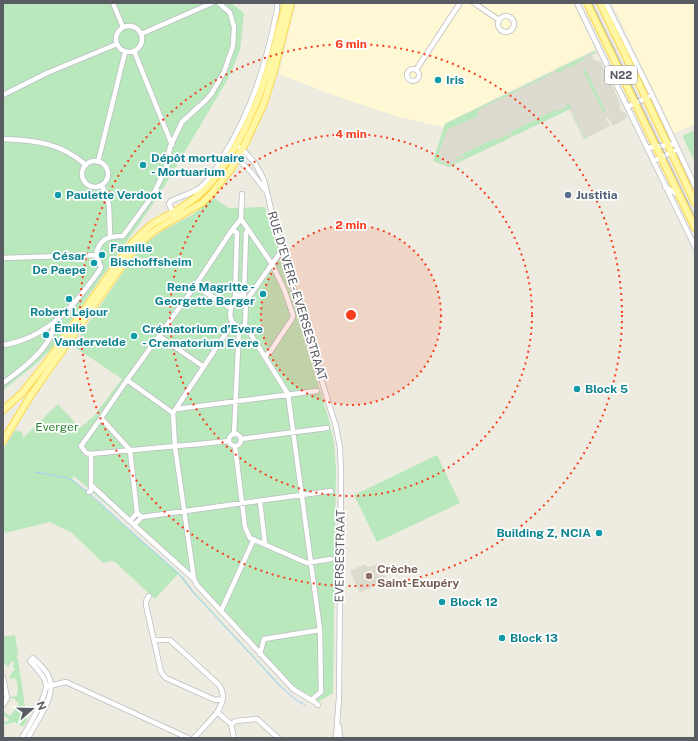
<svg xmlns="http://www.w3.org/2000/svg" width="698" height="741" viewBox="0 0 698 741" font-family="'Public Sans',sans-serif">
<rect width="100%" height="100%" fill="#eeece0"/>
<path fill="#fff8d4" d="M297,3H573L595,49L445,123L444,127L399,117L336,96L279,74L292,18Z
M612,3H695V124L674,133Z"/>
<path fill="#dddbcf" d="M595,51L596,53L592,55L594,60L601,62L621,105L619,106L621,111L625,112L627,118L613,126L608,118H606L610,126L584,139L569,109L449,167L433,161L445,124Z
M379,563L387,580L360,593L350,571L365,564L366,566L370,567Z"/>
<path fill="#bae8bd" d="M3,3H231L244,13L240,50L229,77L158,197L51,349L36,364L3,390Z
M595,51L596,53L584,57L585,59L580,61V62L569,68L568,66L565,67L566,69L558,73L555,70Z
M585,68L606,112L604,113L583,71Z
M552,72V74L484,107L477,112L478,116L448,129L438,155L441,156L439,161L449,165L454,162L456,164L449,167L433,161L445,124Z
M568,103L572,107L570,108L574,117L576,116L575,119L584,137H588L584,139L570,109L512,137L510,132L557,109L558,111L567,107L566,104Z
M695,130V163L683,137L684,135Z
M508,133L510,138L457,163L456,160L464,158L463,155L456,159L454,158L496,138L497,140L507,135Z
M214,198L229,208L265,207L329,420L334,443L336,468L333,693L318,702L312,696H308L302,693L274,667L197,583L74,476L72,479L181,575L194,592L284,689L296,700L309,707L296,700L280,686L193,593L178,574L155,599L115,562L111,561L103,563L72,533L50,522L5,533L3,526V450L15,430L22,432L23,438L58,404L80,428L93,417L122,379L73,346L132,259L146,243L164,230L192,215Z
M437,455L460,503L377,542L354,495Z
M15,635L18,655L16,657L18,659L27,720L23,727L15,722L3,725L5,733L3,735V723L4,721L7,722L9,719L3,715V711L10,716L19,704L15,700L16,699L10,698V697L17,696V693L18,692L17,682L15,678L11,679L9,677L15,669L12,666L15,663L12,661L8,667L3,661V637Z"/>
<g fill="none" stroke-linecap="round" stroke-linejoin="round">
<path stroke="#9fceff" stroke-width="1" d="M35,472L67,478L75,482L87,492
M90,494L157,555
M158,555L182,577L194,593L280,686L296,700L305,705"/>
<defs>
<path id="minor" d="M113,3L123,27
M474,3L499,20
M577,3L695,247
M606,3L655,101L695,186
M498 24a8 8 0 1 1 16 0a8 8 0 1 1-16 0Z
M116 39a13 13 0 1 1 26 0a13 13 0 1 1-26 0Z
M141,34L212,3
M134,51L172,145
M407 75a6 6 0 1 1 12 0a6 6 0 1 1-12 0Z
M416,70L460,3
M3,95L47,73L117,44
M627,107L648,97
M3,139C35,140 61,143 86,165
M236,145L242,149L255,163L264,180L277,234L336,427L340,448L341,473L339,697L336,738
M647,148L675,144
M235,156L252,173L266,191
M654,161L674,151
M82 174a13 13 0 1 1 26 0a13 13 0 1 1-26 0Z
M98,162L125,52
M102,185L109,205L110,236
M665,187L679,195
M174,215L169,204L171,201C179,197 190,194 198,189C210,181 217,167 224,155C253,107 266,64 277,10V3
M241,219L272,264L246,301L245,325L239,328C225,320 231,308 235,296L244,295L246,301
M3,258L96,255
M195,286L159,336L204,367
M244,295L246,233L248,230
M235,296L237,233L232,230L241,219L242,194
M231,308L195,286L232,230
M232,324L173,413L175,447L194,579L197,585L293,689L311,700
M245,325L288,394L320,630L321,692L311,700L316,703L318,705
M159,336L127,380L173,413
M3,345C48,338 74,306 99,271L101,267L96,255C99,239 108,236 123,236L153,195L166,168L170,147L182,122L206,100L212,93L224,72L233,46L234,27L230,13L219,3
M265,356L270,352L292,319L293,315L284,289L272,264L282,250
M3,383C20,371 54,346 54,323
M176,409L317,391
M101,418L127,380
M229 440a6 6 0 1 1 12 0a6 6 0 1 1-12 0Z
M234,434L239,328
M241,439L327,428
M229,441C183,446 137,449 91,454L86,453L81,446L101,418L130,450L137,513L142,517L331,491
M235,446L245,527L250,538L307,563L331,559
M91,485L130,521
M89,492L91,491V454
M260,501L265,544
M137,513L130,521L134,525L142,517
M134,525L194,579
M149,596L146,601V605L161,672L166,678L215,700L223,699
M221,611L254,539
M154,640H170L219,685C233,705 205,724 194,738
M260,654L264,639L320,630
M3,677L7,698L3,705
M49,686L66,682L188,738
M217,712L231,724L234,738
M231,724L236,721L257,719L278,738
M339,726L340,738
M22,738C28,727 48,695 46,684C44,675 36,668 30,661L33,658C38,663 44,668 48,675C59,694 36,721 28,738"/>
<path id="major" d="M587,3L695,228
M600,3L643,92L695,203
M3,410L22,393L47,362L132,243L152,224L181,208L199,195L210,184L227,161L242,135L258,99L270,64L286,3
M3,441L31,395L131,253L147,237L157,229L202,203L212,193L231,169L246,142L264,103L274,71L291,3"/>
</defs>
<use href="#minor" stroke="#bbbdc3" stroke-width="6"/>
<use href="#major" stroke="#fdd849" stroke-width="8"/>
<use href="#minor" stroke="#fff" stroke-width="4.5"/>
<use href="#major" stroke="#fff7a4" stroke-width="6"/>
<path stroke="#b4b5b6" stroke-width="1" d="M592,3L695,217"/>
</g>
<circle cx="351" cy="315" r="90" fill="#f83c1c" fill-opacity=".12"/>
<g fill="none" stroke="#f83c1c" stroke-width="2" stroke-dasharray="2 4">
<circle cx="351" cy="315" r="90"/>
<circle cx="351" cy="315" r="181"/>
<circle cx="351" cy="315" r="271"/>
</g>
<g fill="#0f9aa8" stroke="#fff" stroke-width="1.5">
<circle cx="438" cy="80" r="4"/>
<circle cx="143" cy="165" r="4"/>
<circle cx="58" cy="195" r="4"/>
<circle cx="102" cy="255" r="4"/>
<circle cx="94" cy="263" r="4"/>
<circle cx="263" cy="294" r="4"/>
<circle cx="69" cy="299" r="4"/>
<circle cx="46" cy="335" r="4"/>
<circle cx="134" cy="336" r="4"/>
<circle cx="577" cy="389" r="4"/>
<circle cx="599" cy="533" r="4"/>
<circle cx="442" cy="602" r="4"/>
<circle cx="502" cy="638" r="4"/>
</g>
<circle fill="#5c6f8a" stroke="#fff" stroke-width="1.5" cx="568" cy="195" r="4"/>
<circle fill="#8d6e63" stroke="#fff" stroke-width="1.5" cx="369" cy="576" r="4"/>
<g text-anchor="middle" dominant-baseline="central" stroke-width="3.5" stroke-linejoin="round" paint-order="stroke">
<rect fill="#fff" stroke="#8b8e92" stroke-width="1" x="605" y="66" width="32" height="18" rx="3"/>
<g font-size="11" font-weight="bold" fill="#595d63">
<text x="621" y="75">N22</text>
</g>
<g font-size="12" font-weight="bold" fill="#0d838f" stroke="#fff" text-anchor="start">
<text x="446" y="80">Iris</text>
<text x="151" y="158">Dépôt mortuaire<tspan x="151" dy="14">- Mortuarium</tspan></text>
<text x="66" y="195">Paulette Verdoot</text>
<text x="110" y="248">Famille<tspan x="110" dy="14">Bischoffsheim</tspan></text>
<text x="86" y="256" text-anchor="end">César<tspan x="86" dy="14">De Paepe</tspan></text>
<text x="255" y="287" text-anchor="end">René Magritte -<tspan x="255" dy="14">Georgette Berger</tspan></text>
<text x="69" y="312" text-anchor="middle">Robert Lejour</text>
<text x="54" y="328">Émile<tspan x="54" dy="14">Vandervelde</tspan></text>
<text x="142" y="329">Crématorium d’Evere<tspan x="142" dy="14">- Crematorium Evere</tspan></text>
<text x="585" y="389">Block 5</text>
<text x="591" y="533" text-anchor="end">Building Z, NCIA</text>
<text x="450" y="602">Block 12</text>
<text x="510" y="638">Block 13</text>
</g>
<g font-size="12" font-weight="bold" fill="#4e5e75" stroke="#fff" text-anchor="start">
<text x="576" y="195">Justitia</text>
</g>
<g font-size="12" fill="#595d63" stroke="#fff">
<text transform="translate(297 296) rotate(73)">RUE D'EVERE - EVERSESTRAAT</text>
<text transform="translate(340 556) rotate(-89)">EVERSESTRAAT</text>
</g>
<g font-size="12" fill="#2d8637" stroke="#fff">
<text x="57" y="427">Everger</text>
</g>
<g font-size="12" font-weight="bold" fill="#785e54" stroke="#fff" text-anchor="start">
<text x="377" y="569">Crèche<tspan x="377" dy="14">Saint-Exupéry</tspan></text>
</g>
</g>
<circle cx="351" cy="315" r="6" fill="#f83c1c" stroke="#fff" stroke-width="2"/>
<g font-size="12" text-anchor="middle" font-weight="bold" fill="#f83c1c" stroke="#fff" stroke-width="3.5" stroke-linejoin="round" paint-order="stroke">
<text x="351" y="48">6 min</text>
<text x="351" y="138">4 min</text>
<text x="351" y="229">2 min</text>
</g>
<rect width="698" height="741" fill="none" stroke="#595d63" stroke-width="8"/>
<g transform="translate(32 709) rotate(70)" stroke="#ffffff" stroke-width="3" paint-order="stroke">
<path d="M0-3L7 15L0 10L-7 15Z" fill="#595d63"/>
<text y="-6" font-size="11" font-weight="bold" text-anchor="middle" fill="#595d63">N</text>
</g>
</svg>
